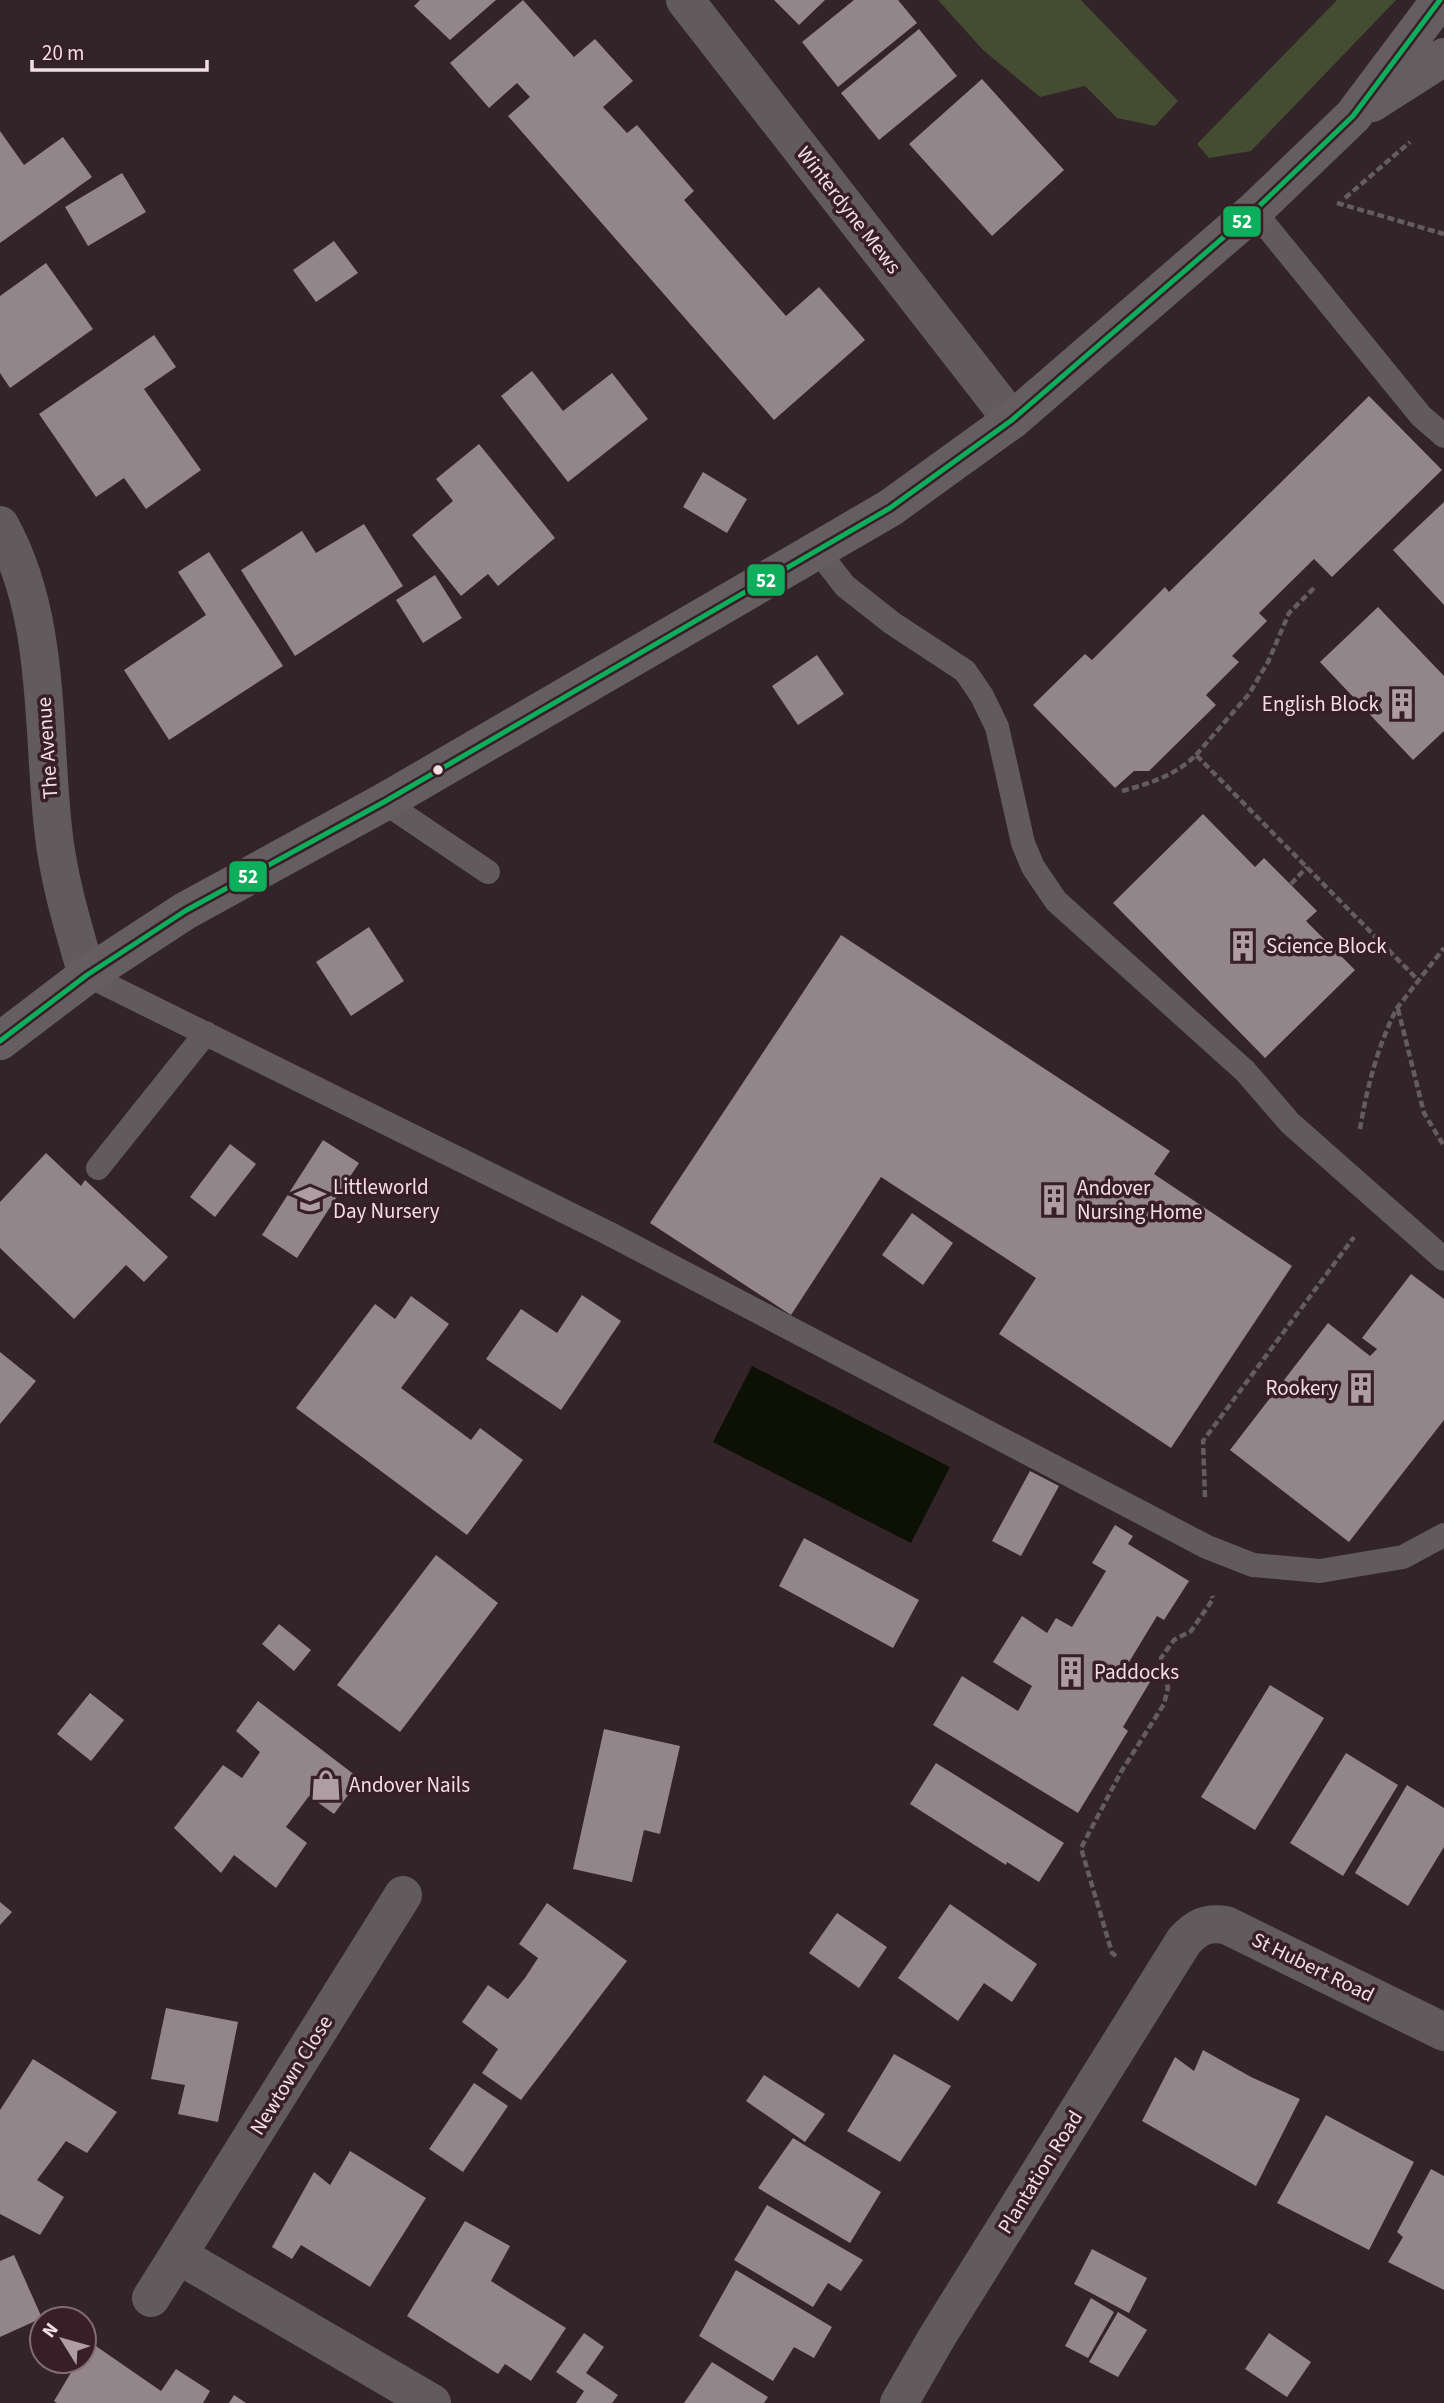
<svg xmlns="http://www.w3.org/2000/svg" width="1444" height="2403" viewBox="0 0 1444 2403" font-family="'Source Sans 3',sans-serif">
<rect width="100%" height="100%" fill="#322429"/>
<path fill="#444c32" d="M938,0H1081L1178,101L1155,126L1117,118L1085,86L1040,97L983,50Z
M1337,0H1396L1251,151L1209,158L1197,144Z"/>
<path fill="#0c1104" d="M752,1366L950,1467L911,1543L713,1442Z"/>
<path fill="#93868a" d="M420,0H496L450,40L414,6Z
M523,0L574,57L595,39L633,81L603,107L627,133L637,125L694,191L684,200L786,316L819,287L865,340L774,420L508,116L530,97L517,83L489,108L450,63Z
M774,0H825L799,25Z
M854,0H898L917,23L838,87L802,42Z
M919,29L957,76L879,140L841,93Z
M982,79L1064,170L992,236L909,144Z
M0,131L24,165L63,137L92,177L0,243Z
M122,173L146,212L88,246L65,207Z
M334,241L358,273L316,302L293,270Z
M46,263L93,329L10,388L0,373V296Z
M154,335L176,367L144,389L201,470L146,509L124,478L96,497L39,414Z
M532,371L563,411L612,373L648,419L568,482L501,396Z
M1369,396L1442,470L1332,577L1314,559L1259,613L1267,621L1232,656L1239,662L1206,695L1216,705L1149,771H1134L1115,788L1033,705L1085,654L1092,660L1165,587L1169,592Z
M479,444L555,538L498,586L488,574L461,596L412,535L453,501L436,479Z
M703,472L747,499L727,533L683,507Z
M1444,502V605L1393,550Z
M364,524L403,586L295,656L241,570L302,531L316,553Z
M209,552L283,666L169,740L124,670L206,615L178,572Z
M435,575L462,618L423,643L396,600Z
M1378,607L1444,676V731L1413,760L1320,662Z
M817,655L844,694L798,725L772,686Z
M1203,814L1255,867L1264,858L1317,911L1306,921L1355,970L1265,1058L1113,903Z
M369,927L404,981L351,1016L316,962Z
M841,935L1170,1151L1154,1174L1292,1266L1171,1448L999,1334L1036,1278L881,1177L791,1315L650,1223Z
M323,1140L359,1163L297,1258L262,1235Z
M230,1144L256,1164L215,1217L190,1197Z
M46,1153L81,1186L85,1180L168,1257L144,1282L126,1265L74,1319L0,1248V1202Z
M912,1213L953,1243L923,1285L882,1255Z
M1411,1274L1444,1299V1420L1349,1542L1230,1450L1328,1323L1370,1356L1377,1349L1362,1338Z
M582,1295L621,1321L561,1410L486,1359L521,1309L557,1333Z
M411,1296L449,1324L401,1388L471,1440L480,1428L523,1460L467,1535L296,1408L375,1304L395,1319Z
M0,1352L36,1381L0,1424Z
M1030,1471L1059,1486L1021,1556L992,1541Z
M1115,1525L1133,1536L1128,1544L1189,1581L1164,1620L1157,1616L1126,1667L1150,1682L1123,1727L1128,1731L1078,1813L933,1725L962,1676L1018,1711L1032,1686L993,1662L1022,1616L1047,1633L1056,1618L1072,1627L1106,1571L1092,1563Z
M804,1538L919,1600L893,1648L779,1586Z
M436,1555L498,1603L400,1732L337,1685Z
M279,1624L311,1650L294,1671L262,1644Z
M1270,1685L1324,1718L1255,1830L1201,1797Z
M90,1693L124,1720L91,1761L57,1734Z
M258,1701L360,1779L334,1814L309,1796L286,1827L307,1843L276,1888L234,1855L221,1873L174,1828L223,1765L242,1778L260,1752L236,1731Z
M604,1729L680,1746L660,1834L644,1830L632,1882L573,1869Z
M1346,1753L1398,1785L1343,1876L1290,1843Z
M936,1763L1064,1843L1039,1882L1007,1862L1006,1865L910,1804Z
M1407,1785L1444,1808V1847L1408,1906L1355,1873Z
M0,1902L12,1912L0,1925Z
M547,1903L627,1961L521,2100L482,2073L498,2049L462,2022L488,1985L508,1999L525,1978L538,1958L519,1944Z
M950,1904L1037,1964L1012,2002L984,1983L958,2021L898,1978Z
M837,1913L887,1947L859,1988L809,1953Z
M166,2008L238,2022L218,2122L178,2114L185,2085L151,2079Z
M1203,2050L1251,2077L1300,2099L1256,2186L1142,2121L1175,2057L1194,2071Z
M894,2054L951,2086L900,2162L847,2131Z
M33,2059L117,2112L87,2153L66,2141L37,2180L64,2197L40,2235L0,2214V2110Z
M764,2075L825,2114L805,2142L746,2101Z
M474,2083L508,2106L463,2172L429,2149Z
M1326,2115L1414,2162L1369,2250L1277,2203Z
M793,2138L881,2192L850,2243L758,2188Z
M350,2151L426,2198L370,2287L301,2245L292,2259L272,2247L314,2172L330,2185Z
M1431,2169L1444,2176V2290L1388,2262L1403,2237L1397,2232Z
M767,2205L863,2260L841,2291L828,2283L813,2307L734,2260Z
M465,2221L510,2246L491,2281L566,2328L531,2381L505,2364L498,2374L407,2316Z
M1092,2249L1147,2278L1129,2313L1074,2284Z
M14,2255L42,2318L0,2337V2261Z
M736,2270L832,2327L814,2358L794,2347L773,2381L699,2336Z
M1091,2298L1114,2312L1088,2358L1065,2346Z
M1118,2312L1147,2330L1118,2377L1089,2362Z
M584,2333L604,2347L586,2373L618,2395L612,2403H576L584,2391L556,2372Z
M1269,2333L1311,2362L1287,2397L1245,2369Z
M90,2342L161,2391L176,2369L210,2391L203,2403H57L54,2401L78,2361H84V2351Z
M712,2362L768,2397L764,2403H684Z
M234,2395L246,2403H229Z"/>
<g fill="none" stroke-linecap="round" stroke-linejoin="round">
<path stroke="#635d5f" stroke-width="4.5" stroke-dasharray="7 3.5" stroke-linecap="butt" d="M1345,198L1410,142
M1337,203L1444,234
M1196,755L1249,694L1268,662L1289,613L1314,588
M1122,791C1149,784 1176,775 1196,755L1419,981
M1291,884L1307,867
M1398,1009L1424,1113L1444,1146
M1360,1129C1367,1087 1378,1045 1397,1008L1444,948
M1205,1497L1203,1441L1354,1237
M1116,1956L1112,1953L1081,1848L1121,1772L1164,1704L1168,1688L1161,1658L1174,1640L1191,1631L1213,1599L1212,1596"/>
<path stroke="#625b5d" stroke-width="24" d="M1254,211L1421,416L1444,436
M817,550L845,586L892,623L965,671L982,696L997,727L1023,843L1033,867L1056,901L1245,1071L1290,1123L1444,1259
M384,802L488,872
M87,975L608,1233L1207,1547L1253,1565L1320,1571L1403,1557L1444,1535
M98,1168L206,1033"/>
<path stroke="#625b5d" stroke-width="38" d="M685,0L1012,420
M403,1895L178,2255L432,2403
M151,2298L178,2255
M899,2403L937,2337L1184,1941C1197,1927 1206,1922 1226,1925L1444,2032"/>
<path stroke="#625b5d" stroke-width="38" d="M0,525C51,616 42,728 53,828C58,878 73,927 87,975"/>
<path stroke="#655e60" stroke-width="38" d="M1372,103L1444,57
M0,1041L87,975L185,911L384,802L890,508L1012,420L1254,211L1353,116L1440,0"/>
<defs>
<path id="bus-1" d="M0,1041L87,975L185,911L384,802L890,508L1012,420L1254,211L1353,116L1440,0"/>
</defs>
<use href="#bus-1" stroke="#381e27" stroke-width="10"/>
<use href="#bus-1" stroke="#0daf5c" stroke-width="5"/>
</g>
<defs>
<symbol id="building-bare" viewBox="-9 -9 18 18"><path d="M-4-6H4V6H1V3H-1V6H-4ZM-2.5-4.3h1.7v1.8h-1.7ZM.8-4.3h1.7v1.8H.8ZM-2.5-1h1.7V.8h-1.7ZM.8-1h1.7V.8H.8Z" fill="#ae9ea3" stroke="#381e27" stroke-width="2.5" paint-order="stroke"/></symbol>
<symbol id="school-bare" viewBox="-9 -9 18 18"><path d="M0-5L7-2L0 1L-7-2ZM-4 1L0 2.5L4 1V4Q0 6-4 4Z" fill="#ae9ea3" stroke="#381e27" stroke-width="2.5" paint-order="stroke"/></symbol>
<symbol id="shop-bare" viewBox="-9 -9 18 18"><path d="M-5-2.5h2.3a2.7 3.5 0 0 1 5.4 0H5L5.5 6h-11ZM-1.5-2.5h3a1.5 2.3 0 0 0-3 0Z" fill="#ae9ea3" stroke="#381e27" stroke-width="2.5" paint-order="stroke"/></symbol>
</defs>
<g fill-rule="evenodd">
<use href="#building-bare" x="1380" y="682" width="44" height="44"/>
<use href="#building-bare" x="1221" y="924" width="44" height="44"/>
<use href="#school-bare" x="288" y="1177" width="44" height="44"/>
<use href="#building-bare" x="1032" y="1178" width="44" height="44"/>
<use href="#building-bare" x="1339" y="1366" width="44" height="44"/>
<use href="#building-bare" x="1049" y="1650" width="44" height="44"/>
<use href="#shop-bare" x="304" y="1763" width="44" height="44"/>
</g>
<circle fill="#f1dfe4" stroke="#381e27" stroke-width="2.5" cx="438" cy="770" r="6"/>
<g text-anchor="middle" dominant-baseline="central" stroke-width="7" stroke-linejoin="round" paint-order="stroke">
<g font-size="21" fill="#f1dfe4" stroke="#381e27">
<text transform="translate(849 210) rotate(52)">Winterdyne Mews</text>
<text transform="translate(47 748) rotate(-94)">The Avenue</text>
<text transform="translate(1313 1967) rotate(26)">St Hubert Road</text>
<text transform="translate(291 2075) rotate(-58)">Newtown Close</text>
<text transform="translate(1040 2172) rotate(-58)">Plantation Road</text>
</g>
<g font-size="21" fill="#f1dfe4" stroke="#381e27" text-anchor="start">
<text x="1379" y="704" text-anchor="end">English Block</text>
<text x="1266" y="946">Science Block</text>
<text x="333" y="1187">Littleworld<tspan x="333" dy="24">Day Nursery</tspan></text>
<text x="1077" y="1188">Andover<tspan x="1077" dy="24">Nursing Home</tspan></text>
<text x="1338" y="1388" text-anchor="end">Rookery</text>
<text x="1094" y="1672">Paddocks</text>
<text x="349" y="1785">Andover Nails</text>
</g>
</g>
<g stroke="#381e27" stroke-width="2.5">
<rect x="1222" y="205" width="40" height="33" rx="7" fill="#0daf5c"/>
<rect x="746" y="563" width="40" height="34" rx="7" fill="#0daf5c"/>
<rect x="228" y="860" width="40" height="33" rx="7" fill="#0daf5c"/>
</g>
<g font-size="19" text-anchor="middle" font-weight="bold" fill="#fff">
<text x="1242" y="228">52</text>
<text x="766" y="587">52</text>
<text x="248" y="883">52</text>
</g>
<g transform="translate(63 2340) rotate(307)"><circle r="33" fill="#381e27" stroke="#826b73" stroke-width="2"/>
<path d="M0-5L12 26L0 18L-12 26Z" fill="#ae9ea3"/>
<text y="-10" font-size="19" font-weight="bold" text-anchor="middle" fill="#f1dfe4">N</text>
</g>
<path d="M32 60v10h175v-10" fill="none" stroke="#f1dfe4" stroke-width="3.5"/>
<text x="42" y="60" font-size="21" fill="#f1dfe4" stroke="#381e27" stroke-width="5" paint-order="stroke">20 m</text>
</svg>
